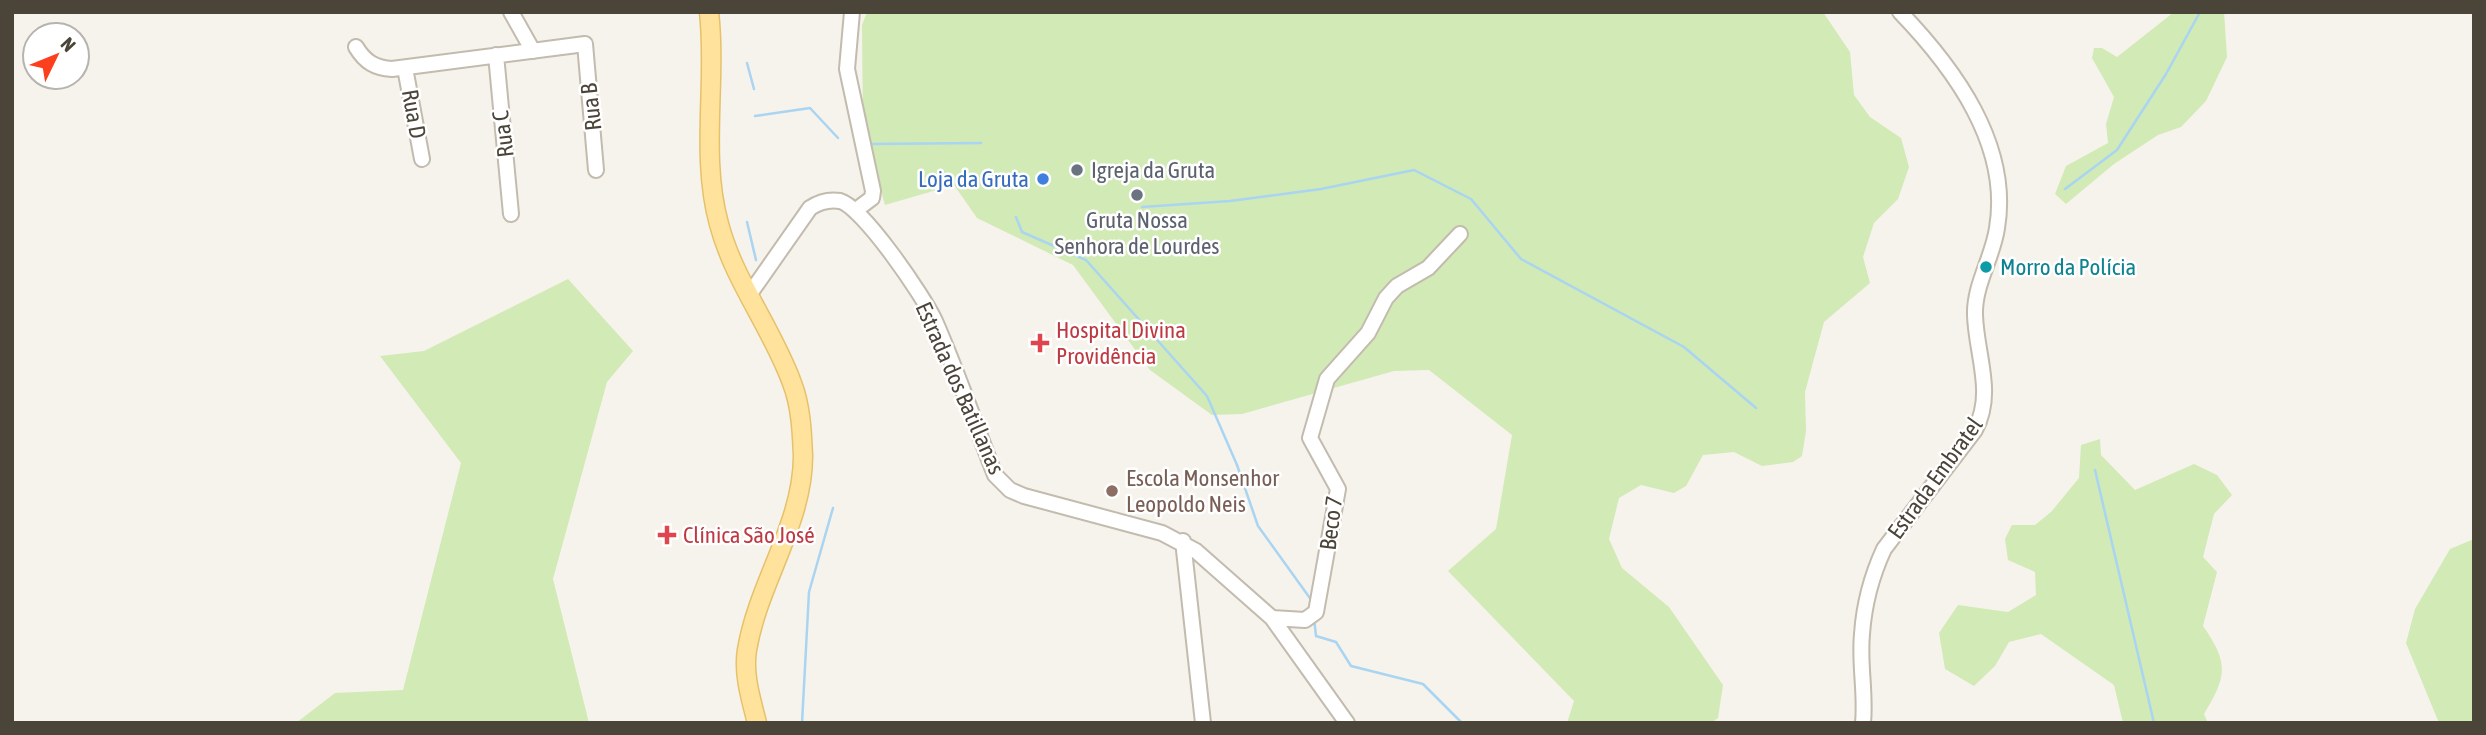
<svg xmlns="http://www.w3.org/2000/svg" width="2486" height="735" viewBox="0 0 2486 735" font-family="'Asap Condensed',sans-serif">
<rect width="100%" height="100%" fill="#f6f3ec"/>
<path fill="#d2eab5" d="M867,12H1823L1850,52L1854,95L1870,117L1901,138L1909,167L1898,199L1874,223L1863,257L1870,283L1824,322L1805,392L1806,431L1802,456L1793,462L1762,466L1734,452L1703,455L1686,486L1674,493L1641,485L1619,498L1609,539L1622,568L1669,607L1723,685L1718,718L1711,723H1567L1574,701L1448,571L1496,529L1512,435L1429,370L1394,371L1242,414L1212,415L1150,370L1073,265L977,218L954,185L885,205L863,129L862,25Z
M2174,12H2224L2227,57L2206,101L2181,127L2158,135L2114,164L2066,204L2055,194L2066,166L2108,143L2106,124L2114,97L2092,58L2094,48H2102L2117,57Z
M568,279L633,351L607,382L553,579L589,723H296L335,693L403,690L461,463L380,356L424,351Z
M2100,439L2101,455L2135,490L2194,464L2217,475L2232,495L2214,514L2203,557L2217,572L2203,626C2229,663 2227,676 2204,714L2208,723H2123L2114,685L2041,634L2009,642L1995,666L1974,686L1945,669L1939,633L1958,605L2008,612L2036,595L2035,572L2008,560L2005,539L2012,525H2035L2051,512L2079,478L2081,445Z
M2474,539V723H2439L2406,643L2415,609L2450,549Z"/>
<g fill="none" stroke-linecap="round" stroke-linejoin="round">
<path stroke="#a9d4f2" stroke-width="2.5" d="M747,63L754,89
M755,116L810,108L838,138
M869,144L981,143
M2065,189L2117,150L2166,74L2200,12
M1142,207L1230,201L1321,189L1414,170L1471,199L1521,259L1684,347L1756,408
M1016,217L1022,232L1086,260L1207,396L1237,465L1258,526L1312,601
M747,222L756,260
M2095,470L2154,723
M1314,618L1316,636L1336,642L1351,666L1423,684L1462,723
M802,723L809,592L833,508"/>
<defs>
<path id="minor" d="M511,12L533,51
M852,12L847,69L873,191L872,198L856,210
M356,47C365,62 375,68 392,69L585,44L596,170
M496,55L511,214
M405,68L422,159
M749,295L810,208C819,202 828,199 840,201C863,207 924,297 935,321C957,371 975,424 995,475L1010,490L1024,496L1162,533L1196,551L1272,618L1347,723
M1183,541L1203,723
M1272,618L1305,620L1316,612L1338,489L1310,438L1327,379L1368,333L1386,298L1397,286L1428,268L1460,234
M1863,723C1866,693 1859,664 1862,634C1864,605 1872,575 1884,549L1975,430C1995,393 1976,354 1975,315C1974,285 1993,257 1997,228C2011,145 1954,68 1900,12"/>
<path id="major" d="M709,12C717,81 700,156 719,224C734,281 772,328 792,383C801,406 802,433 803,456C803,524 758,583 747,650C743,674 751,699 757,723"/>
</defs>
<use href="#minor" stroke="#c2bbae" stroke-width="18"/>
<use href="#major" stroke="#e6c16a" stroke-width="21"/>
<use href="#minor" stroke="#fff" stroke-width="14"/>
<use href="#major" stroke="#ffe39c" stroke-width="18"/>
</g>
<g fill="#6b7280" stroke="#fff" stroke-width="2.5">
<circle cx="1077" cy="170" r="7"/>
<circle cx="1137" cy="195" r="7"/>
</g>
<circle fill="#3f7fe0" stroke="#fff" stroke-width="2.5" cx="1043" cy="179" r="7"/>
<circle fill="#0f9aa8" stroke="#fff" stroke-width="2.5" cx="1986" cy="267" r="7"/>
<g fill="#e0444e" stroke="#fff" stroke-width="2.5">
<path d="M1036.5 332.5h7v7h7v7h-7v7h-7v-7h-7v-7h7z"/>
<path d="M663.5 524.5h7v7h7v7h-7v7h-7v-7h-7v-7h7z"/>
</g>
<circle fill="#8d6e63" stroke="#fff" stroke-width="2.5" cx="1112" cy="491" r="7"/>
<g text-anchor="middle" dominant-baseline="central" stroke-width="5" stroke-linejoin="round" paint-order="stroke">
<g font-size="23" fill="#4b4439" stroke="#fff">
<text transform="translate(591 107) rotate(-96)">Rua B</text>
<text transform="translate(414 114) rotate(80)">Rua D</text>
<text transform="translate(503 134) rotate(-97)">Rua C</text>
<text transform="translate(960 388) rotate(66)">Estrada dos Batillanas</text>
<text transform="translate(1935 478) rotate(-54)">Estrada Embratel</text>
<text transform="translate(1331 523) rotate(-83)">Beco 7</text>
</g>
<g font-size="23" fill="#5b616d" stroke="#fff" text-anchor="start">
<text x="1091" y="170">Igreja da Gruta</text>
<text x="1137" y="220" text-anchor="middle">Gruta Nossa<tspan x="1137" dy="26">Senhora de Lourdes</tspan></text>
</g>
<g font-size="23" fill="#366cbe" stroke="#fff" text-anchor="end">
<text x="1029" y="179">Loja da Gruta</text>
</g>
<g font-size="23" fill="#0d838f" stroke="#fff" text-anchor="start">
<text x="2000" y="267">Morro da Polícia</text>
</g>
<g font-size="23" fill="#be3a42" stroke="#fff" text-anchor="start">
<text x="1056" y="330">Hospital Divina<tspan x="1056" dy="26">Providência</tspan></text>
<text x="683" y="535">Clínica São José</text>
</g>
<g font-size="23" fill="#785e54" stroke="#fff" text-anchor="start">
<text x="1126" y="478">Escola Monsenhor<tspan x="1126" dy="26">Leopoldo Neis</tspan></text>
</g>
</g>
<rect width="2486" height="735" fill="none" stroke="#4b4439" stroke-width="28"/>
<g transform="translate(56 56) rotate(47)"><circle r="33" fill="#ffffff" stroke="#b7b4b0" stroke-width="2"/>
<path d="M0-5L12 26L0 18L-12 26Z" fill="#fc3f1d"/>
<text y="-10" font-size="19" font-weight="bold" text-anchor="middle" fill="#4b4439">N</text>
</g>
</svg>
